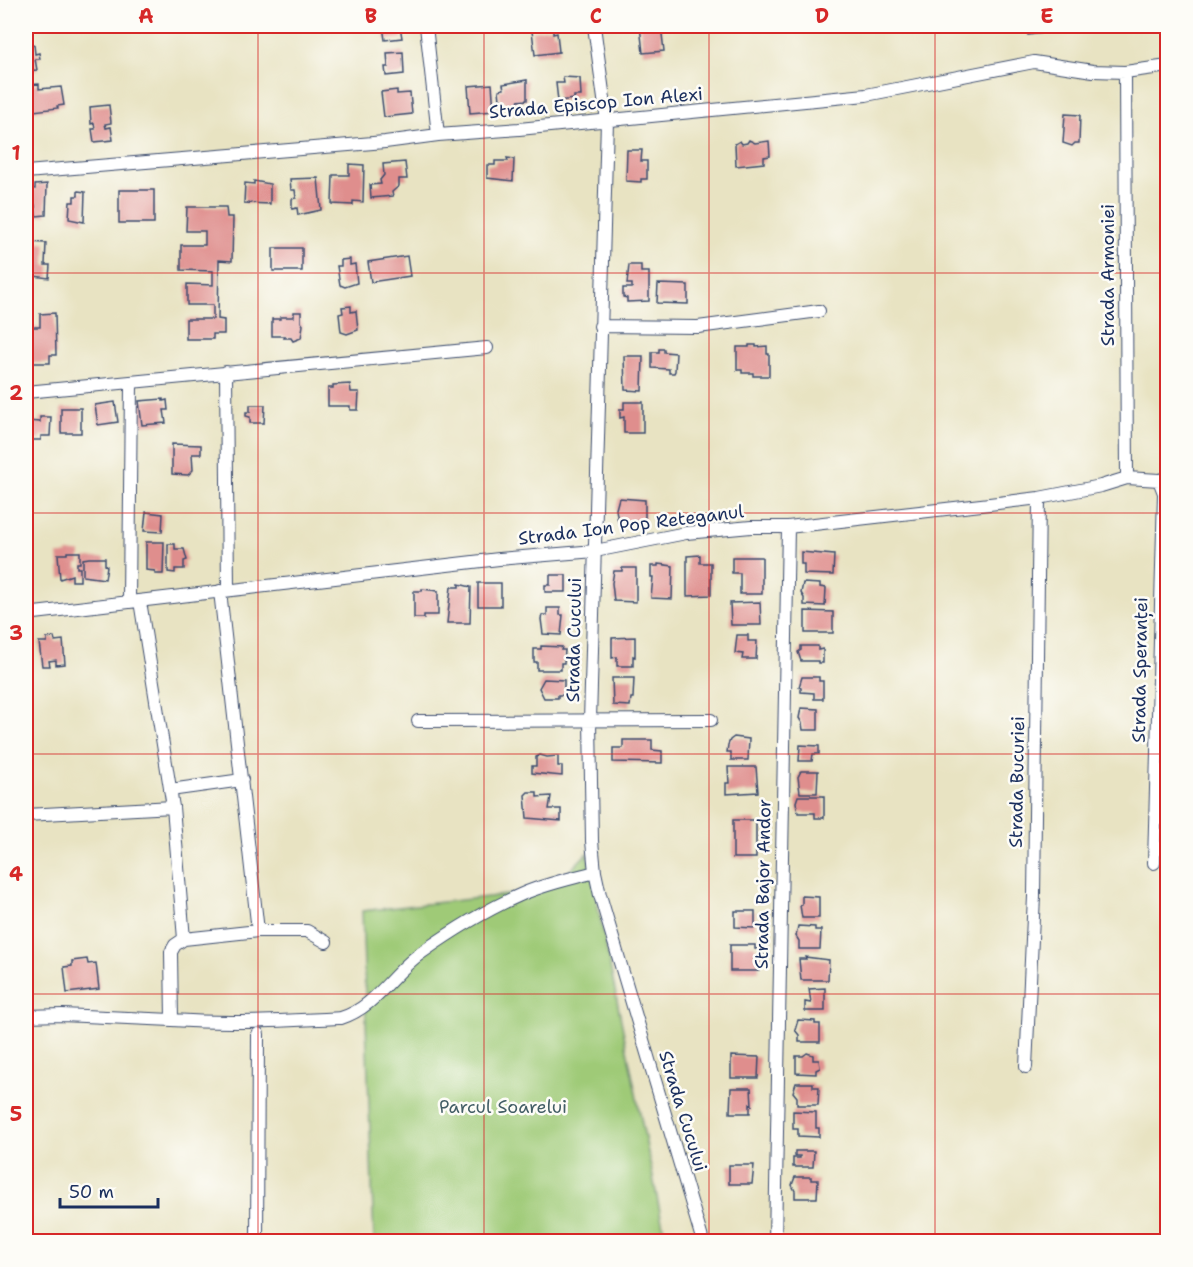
<svg xmlns="http://www.w3.org/2000/svg" width="1193" height="1267" viewBox="0 0 1193 1267" font-family="'Shantell Sans',sans-serif">
<rect width="100%" height="100%" fill="#fdfcf7"/>
<filter id="ink" filterUnits="userSpaceOnUse"><feTurbulence type="fractalNoise" baseFrequency=".0167" numOctaves="2"/><feDisplacementMap in="SourceGraphic" scale="12" xChannelSelector="R" yChannelSelector="G"/><feConvolveMatrix kernelMatrix="1 2 1 2 8 2 1 2 1" color-interpolation-filters="sRGB"/></filter>
<filter id="wash" filterUnits="userSpaceOnUse"><feTurbulence type="fractalNoise" baseFrequency=".008" numOctaves="4" result="noise"/><feDisplacementMap in="SourceGraphic" scale="24" xChannelSelector="R" yChannelSelector="G"/><feGaussianBlur stdDeviation="1.35" result="paint"/><feColorMatrix in="noise" values="0 0 0 0 0 0 0 0 0 0 0 0 0 0 0 0 0 1.4 0 .05"/><feComposite in="paint" operator="in"/></filter>
<g filter="url(#wash)">
<rect width="100%" height="100%" fill="#e8e3c2"/>
<path fill="#9fca77" stroke="#5d7c6a" stroke-width="1.5" d="M587,853L666,1241H374L362,911L525,893L562,879Z"/>
<g id="blocks">
<path fill="#df8e8d" d="M383,26H400L402,38L385,40Z
M640,26H661L664,51L643,53Z
M1027,26H1052L1053,32L1028,35Z
M553,28V34L557,33L559,52L535,55L532,31Z
M34,45L35,54L39,53L40,59H35L37,70L26,71V46Z
M403,52L404,74L386,76L385,67H388L387,53Z
M563,77L580,78L581,96H574V99L558,101L556,83H564Z
M527,80V100L518,101V104L505,105V100H500L499,90L504,89L503,84Z
M39,84V89L61,87L64,105L57,106L58,108L26,112V85Z
M492,84L494,111L470,113L468,86Z
M397,90V94L410,93L412,114L384,117L381,92Z
M109,105L111,123L105,124L106,128L111,127L113,140L94,142L92,129H95L94,123L91,124L90,107Z
M1065,114L1080,115L1079,143H1075L1072,146L1063,143Z
M749,140L755,143L769,141L770,156L764,157V163L736,166L735,144L740,141L742,144L747,143Z
M627,150H642L641,161H647V179H641V182L626,181Z
M507,158L514,159L513,181L487,178V165H495V161H508Z
M405,162L407,179H399V186L392,192L393,196L371,198L370,185L381,184L380,180L384,175L383,164Z
M349,164L364,165L363,202L353,201V205L332,204L333,175H349Z
M318,178L321,210L298,215L297,208L292,209V199L296,198L295,190H291L290,179Z
M254,181L270,184V204L244,203L245,183L254,184Z
M47,184L46,215L36,216L35,205H26V189H35V185Z
M119,190H154V223H119Z
M78,191L85,192L84,222L69,219L70,202H74V196H78Z
M187,207H226L227,217H233L232,261L219,260L218,319L224,320V334H213V339H186V319H213V305H187V284L213,285V271L181,270V245H205V231H186Z
M26,242L46,243L45,265H50L49,278L26,275Z
M273,248H302V271H273Z
M407,256L410,276L371,282L368,262Z
M350,259V265L355,264L357,283L345,287L340,285L337,266H341V260Z
M629,265H641V272H649V301L627,302V298L623,297V288H632V284H627Z
M658,284L688,285V304L657,303Z
M351,306V312L356,311L358,330L347,334L341,332L339,314L343,313L342,307Z
M294,312H301V322L303,325L301,338L293,341L291,338H284L285,336H272V319H280V317H294Z
M55,313L56,355H50V363H26V327H40V314Z
M749,345H756V347L767,346V354H769V376H753V373H742V370H737V347H749Z
M659,349H664V352L676,353L675,371L674,373H669V369L652,368V352H659Z
M624,356H643L642,391L625,390Z
M350,384L351,392H359L358,410H350V406H328V388H333V385Z
M163,399V401L167,400L168,410H164L166,423L142,425L139,401Z
M115,402L118,422L98,425L95,405Z
M624,402H643V433H624V417L620,418V409H624Z
M250,405H265L264,423H250V417L246,416V412H250Z
M61,408H81V433H61Z
M40,417H51L50,436H41V440H26V421L40,422Z
M172,444L201,445V454H192L193,470L188,475L172,474Z
M619,498L645,500V521L618,522L616,509Z
M146,512L163,514L162,532L144,531Z
M146,542H164L163,574H155V571L146,570Z
M168,544H175V549H184L187,560L184,561V569H175V573L168,572Z
M67,552H80V563H77V568H80V581H72V575L60,579L58,554H67Z
M801,552L834,555L833,575L804,574V564H801Z
M700,555V563H711V595L687,596V556Z
M732,557H762V594H740V573H732Z
M89,558H105V565L107,566L105,579L83,576V559Z
M658,564L673,566L672,599L651,598L653,577H651V566H658Z
M622,568H636V602L614,601L612,583L614,571H622Z
M550,575H566V592H545V585H550Z
M478,583H501V606H478Z
M803,583L820,584V587L826,588L825,606L804,605V598L801,593Z
M459,584L471,587L470,623H447L451,587H459Z
M422,589L438,591V615H424V618H414V591H422Z
M760,602L761,625H731L730,603Z
M547,608H560V615H563L561,635L543,634L541,619L542,615H547Z
M805,611L833,612V633H805Z
M737,635H748V641H757L756,659H742L743,654L735,653Z
M54,637L55,641L63,640L65,664L56,665V660L49,661L50,666H42L39,642H47V638Z
M635,637V657L633,656V666H617V657L612,658V638Z
M541,646L562,647L561,650H565L564,663H561V670H537V662H534V649H541Z
M801,646H818V650L823,649V663H818V661H801L798,652L801,650Z
M802,677H819V681H823V699H814V693L801,692V688L799,687Z
M612,678H634L633,698H631L630,706L613,705Z
M544,679L564,680V695H558V698H544L539,688Z
M801,708L818,709V730H803L802,723L799,718Z
M734,737L749,739L748,760H731V752H727L728,745L730,740Z
M623,740H652V750L662,751V763L613,762V748H623Z
M800,745L819,746V754H813L812,761H799Z
M540,755L547,757L558,756V766H562V776L532,773V766H536V757Z
M728,767H756L758,792L726,794V783H729Z
M801,771H818L817,793H800L798,777Z
M528,792H537V797L551,796L549,809H561V821L527,818L525,795Z
M798,796H824V818H815V813H798L796,802Z
M733,820H756V858H733Z
M802,896L819,897V918H802L800,905H802Z
M735,911H755V928L735,927Z
M798,926L815,927V930H821L820,949H799V941L796,936Z
M730,945H755V949H763L764,959H759V971H730Z
M805,957L829,960L828,980H801L799,959H806Z
M87,959L88,964L96,963L99,989L67,993L64,967L72,966V961Z
M825,988V1011H805V1002L811,1003L809,989Z
M798,1020L815,1021V1024H820V1042H799V1035L795,1030Z
M807,1053L813,1055V1060H819L820,1068L816,1070V1074L796,1073V1056H803Z
M731,1056L759,1057L758,1078H731Z
M796,1083H813V1087H819L818,1105H797V1097L793,1092Z
M731,1088H751L752,1105L750,1104V1113H730Z
M793,1111L816,1112V1128H819V1137L798,1136V1129H793Z
M795,1151H814L813,1167H793V1158H800V1156H795Z
M729,1165H754L752,1184H729Z
M795,1177H811V1180H818L817,1198H795V1191L792,1185Z"/>
</g>
</g>
<g filter="url(#ink)">
<use href="#blocks" fill-opacity="0" stroke="#3a4a6d" stroke-width="1.5"/>
<g fill="none" stroke-linecap="round" stroke-linejoin="round">
<defs>
<path id="minor" d="M426,26L438,135
M594,26L607,121L590,721L592,841L595,872L600,895L703,1242
M1125,72L1127,478
M26,172L385,142L438,135L519,129L866,95L1034,62L1093,71L1125,72L1168,66
M600,326L698,327L819,311
M226,372L228,590
M26,392L487,348
M220,591L258,931
M140,601L173,807L184,939
M129,602L131,382
M26,614L499,559L595,551L686,533L751,527H788L981,505L1039,498L1101,486L1127,478L1159,480L1168,478
M418,721L711,720
M170,790L242,780
M26,815L173,807
M1154,863L1164,493L1159,480
M26,1016L62,1015L172,1020L171,952L175,945L184,939L258,931H307L326,942
M172,1020C229,1024 284,1021 341,1018C376,1007 392,973 421,953C452,931 486,910 520,895C544,884 570,879 595,872
M1026,1067L1034,896L1039,498
M257,1242L258,1034
M775,1242L788,527"/>
</defs>
<use href="#minor" stroke="#3a4a6d" stroke-width="14"/>
<use href="#minor" stroke="#fff" stroke-width="12"/>
</g>
</g>
<path fill="none" stroke="#d62828" stroke-width="1.5" stroke-opacity="0.55" d="M258,26V1242M484,26V1242M709,26V1242M935,26V1242M26,273H1168M26,513H1168M26,754H1168M26,994H1168"/>
<g text-anchor="middle" dominant-baseline="central" stroke-width="5" stroke-linejoin="round" paint-order="stroke">
<g font-size="18" fill="#1b2f5e" stroke="#fdfcf7">
<text transform="translate(596 103) rotate(-5)">Strada Episcop Ion Alexi</text>
<text transform="translate(1108 275) rotate(-90)">Strada Armoniei</text>
<text transform="translate(631 525) rotate(-7)">Strada Ion Pop Reteganul</text>
<text transform="translate(574 640) rotate(-89)">Strada Cucului</text>
<text transform="translate(1140 670) rotate(-89)">Strada Speranței</text>
<text transform="translate(1017 782) rotate(-89)">Strada Bucuriei</text>
<text transform="translate(763 884) rotate(-89)">Strada Bajor Andor</text>
<text transform="translate(683 1111) rotate(73)">Strada Cucului</text>
</g>
<g font-size="18" fill="#435e66" stroke="#fdfcf7">
<text x="503" y="1107">Parcul Soarelui</text>
</g>
</g>
<rect width="1193" height="1267" fill="none" stroke="#fdfcf7" stroke-width="66"/>
<path d="M60 1198v9h98v-9" fill="none" stroke="#1b2f5e" stroke-width="3"/>
<text x="69" y="1198" font-size="18" fill="#1b2f5e" stroke="#fdfcf7" stroke-width="4.5" paint-order="stroke">50 m</text>
<rect x="33" y="33" width="1127" height="1201" fill="none" stroke="#d62828" stroke-width="2"/>
<g font-size="20" text-anchor="middle" font-weight="bold" fill="#d62828">
<text x="146" y="23">A</text>
<text x="371" y="23">B</text>
<text x="596" y="23">C</text>
<text x="822" y="23">D</text>
<text x="1047" y="23">E</text>
<text x="16" y="160">1</text>
<text x="16" y="400">2</text>
<text x="16" y="640">3</text>
<text x="16" y="881">4</text>
<text x="16" y="1121">5</text>
</g>
</svg>
